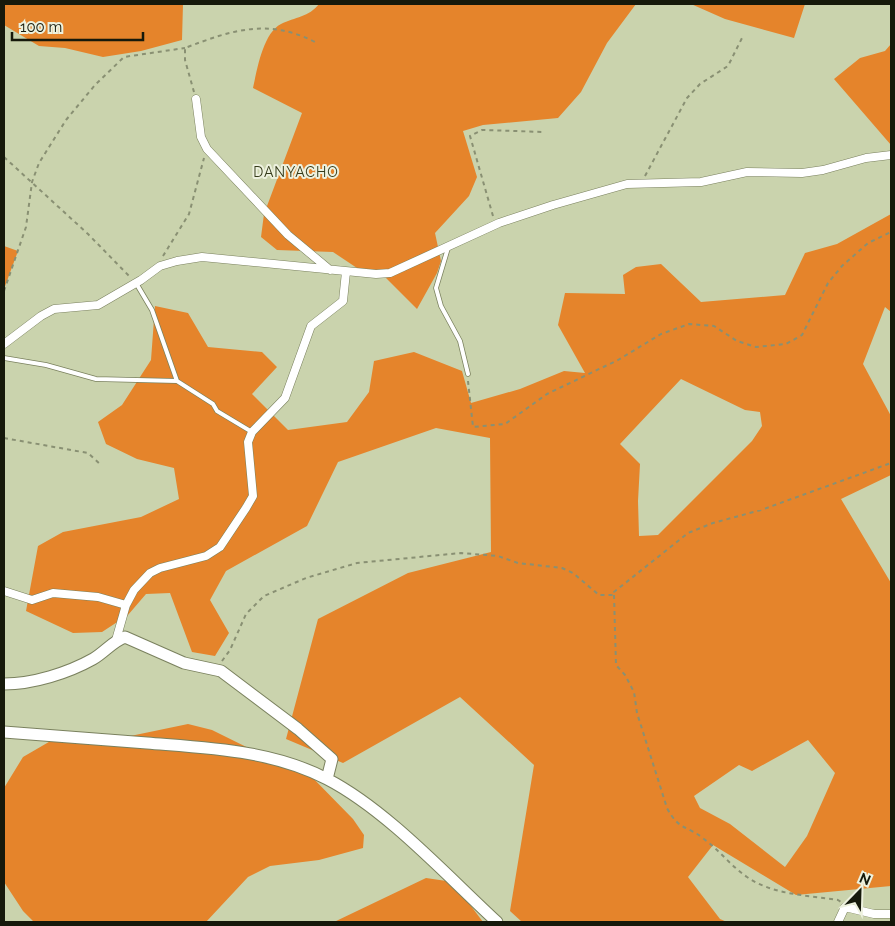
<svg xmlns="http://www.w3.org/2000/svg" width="895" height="926" viewBox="0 0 895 926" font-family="Raleway,sans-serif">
<rect width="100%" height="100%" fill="#cad3ad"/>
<path fill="#e5842b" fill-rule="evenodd" d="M4,4H183L182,40L141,51L103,57L65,48L39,46L4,25Z
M319,4H636L607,43L581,92L558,118L483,125L463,131L477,177L469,196L435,233L441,261L437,273L417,309L382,274L360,270L333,252L277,250L261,237L264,214L302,113L253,88C257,70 263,33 281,24C295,17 309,17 319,4Z
M691,4H805L794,38L725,19Z
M891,44V145L834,79L860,58L885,51Z
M891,214V312L885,307L863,364L891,416V475L841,499L891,583V886L796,895L713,845L688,877L720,919L727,922H522L510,911L534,765L460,697L343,763L286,739L318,619L408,573L491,552L490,438L436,428L338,462L307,526L226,571L210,600L229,633L215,656L192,652L170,593L146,594L128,615L102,632L73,633L26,611L38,546L63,532L141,517L179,499L174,468L137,459L106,444L98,422L122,405L151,360L155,306L188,313L208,347L262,352L277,367L252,394L288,430L347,422L369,392L374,361L414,352L462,371L471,403L520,389L564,371L585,373L558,325L565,293L625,294L623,275L636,267L661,264L701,302L785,295L805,253L837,244ZM681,379L745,410L760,412L762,426L752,441L658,535L639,536L638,501L640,464L620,444ZM808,740L835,773L807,836L785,867L730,824L700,808L694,796L739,765L752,771Z
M4,246L18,251L4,289Z
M188,724L212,730L271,759L307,772L353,819L364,835L363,848L319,860L270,866L248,877L206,922H34L23,911L4,882V788L23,757L54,739H116Z
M426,878L453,882L483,922H334Z"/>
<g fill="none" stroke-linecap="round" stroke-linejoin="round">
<defs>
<path id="lane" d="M448,248L436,288L441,306L460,341L468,374
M136,283L152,310L177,381
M4,358L46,365L96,379L177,381L213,404L217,411L252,432"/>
<path id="street" d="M196,99L201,137L207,149L288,235L330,270
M4,344L41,316L54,309L98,305L141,280L160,266L177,261L202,257L376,274L390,273L499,223L553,205L627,184L701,182L747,172L802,173L823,170L866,158L891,155
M4,591L32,600L53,593L98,597L126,605
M116,640L126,605L134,590L150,573L160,568L206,556L220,547L246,508L253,496L248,442L252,432L285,398L311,326L343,301L346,272
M838,922L845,907L874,914H891"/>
<path id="secondary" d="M4,684C33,684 68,673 93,659C105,652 113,641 125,637L184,663L221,671L298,729L332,759L327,779
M4,732C51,736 99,739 147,743C208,748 272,750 327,779C387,810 447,876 497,922"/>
</defs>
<use href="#lane" stroke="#7a815e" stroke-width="5.5"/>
<use href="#street" stroke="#7a815e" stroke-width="9"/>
<use href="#secondary" stroke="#7a815e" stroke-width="13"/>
<path stroke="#899073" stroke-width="2" stroke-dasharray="4 4" stroke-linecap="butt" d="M194,92L185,60V48C232,30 268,18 315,42
M4,157L88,234L131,278
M645,176L687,98L700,84L728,66L743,36
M493,216L470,136L482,130L545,132
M163,256L189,214L204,158
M4,291L26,227L32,182L39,163L66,120L95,85L124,57L185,48
M468,381L473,427L505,424L547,394L618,360L661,334L689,324L714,326L737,341L756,347L786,344L802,335L828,283L842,266L868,243L891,232
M4,438L88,453L100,464
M614,595L616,665L625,675L634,692L637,713L667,808C679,831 687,825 704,839C719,850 731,866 747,877C773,895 807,895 838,900L841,902
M222,661L230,650L246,614L264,596L306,578L357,563L461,553L498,556L518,563L562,568L573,573L599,595H614V592L688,533L713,523L761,510L891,463"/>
<use href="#lane" stroke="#fff" stroke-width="4"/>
<use href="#street" stroke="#fff" stroke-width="8"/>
<use href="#secondary" stroke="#fff" stroke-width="11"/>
</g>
<g text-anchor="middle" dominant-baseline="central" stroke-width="4" stroke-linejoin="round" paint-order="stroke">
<g font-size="14" letter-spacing="1" fill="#343a19" stroke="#edf1de">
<text x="296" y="172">DANYACHO</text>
</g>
</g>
<rect width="895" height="926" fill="none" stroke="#16190b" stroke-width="10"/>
<g transform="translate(860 891) rotate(23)" stroke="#edf1de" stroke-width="4" paint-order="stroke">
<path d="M0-4L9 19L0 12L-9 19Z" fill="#16190b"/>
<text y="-8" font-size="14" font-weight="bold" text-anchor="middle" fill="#16190b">N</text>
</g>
<path d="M12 32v8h131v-8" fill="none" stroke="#16190b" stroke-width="2.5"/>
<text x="20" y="32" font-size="15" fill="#16190b" stroke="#edf1de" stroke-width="4" paint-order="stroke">100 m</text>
</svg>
